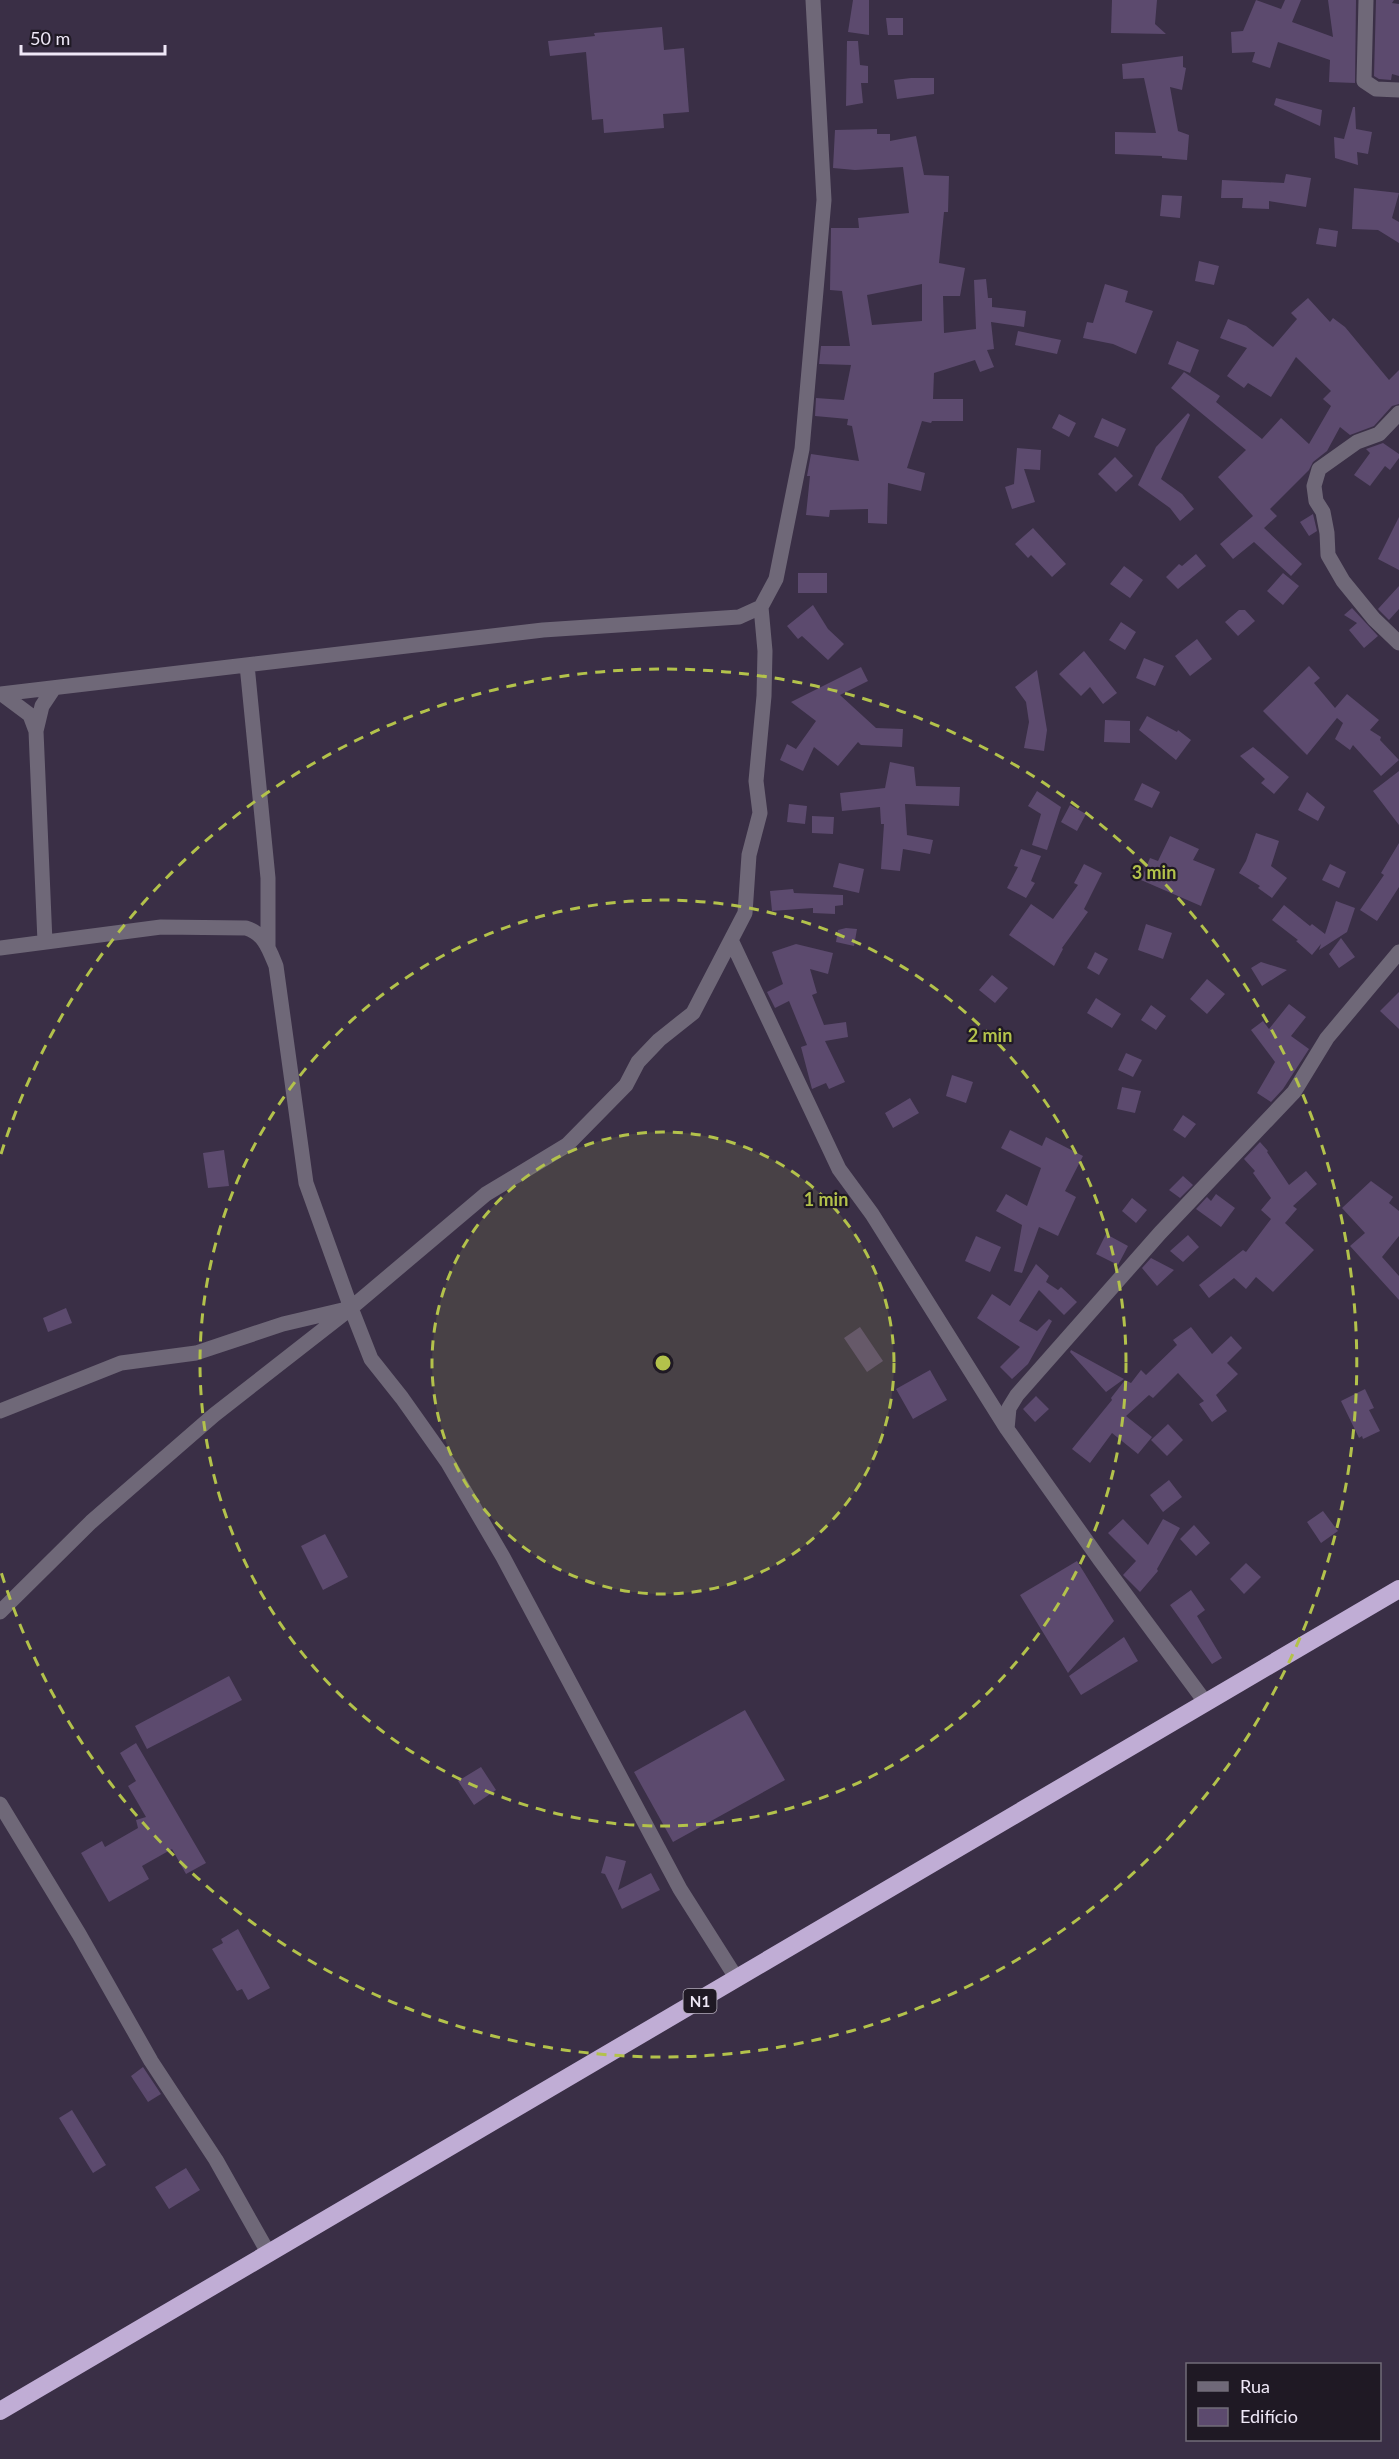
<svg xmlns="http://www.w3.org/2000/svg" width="1399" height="2459" viewBox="0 0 1399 2459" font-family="Lato,sans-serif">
<rect width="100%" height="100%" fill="#3a2f46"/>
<path fill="#5c4a6e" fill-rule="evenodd" d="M853,0H869V35L848,32Z
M1112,0H1157L1155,24L1166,34L1111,33Z
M1256,0L1281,9L1285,0H1301L1292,22L1333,37L1328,0H1356L1355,83L1329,82L1330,60L1281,43L1278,42L1270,68L1252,62L1255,52L1232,53L1231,32L1243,31Z
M1376,0H1394L1392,3L1399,4V76L1392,74L1391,80L1379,79L1374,76Z
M886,18H903V35H888Z
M662,27L664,50L684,48L689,112L663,114L664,128L604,133L603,119L592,120L586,52L550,56L548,41L595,36L594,33Z
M847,41H858L860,65L868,66V83H861L863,103L846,106Z
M1183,56V67L1186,68L1182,90L1170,87L1178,131L1189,135L1187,160L1162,158V156L1115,154V132L1156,133L1144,78L1123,79L1122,64Z
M911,78H934V94L897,99L894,80Z
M1276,98L1322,110L1320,126L1274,105Z
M1353,107H1355L1356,129L1372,132L1368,154L1357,152L1358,165L1335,158L1334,137L1344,139Z
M877,129V134H890V141L916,136L924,175L949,176L948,212H944L939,263L965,268L960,296H943L944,333L976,329L974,280L986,279L988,298H992V307L1026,311L1024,327L991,322L994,349L987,350L994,367L980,372L975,360L934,373L933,399H963V421H932L931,423L922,421L907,468L925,473L921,491L888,483L887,524L868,523V509L830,510L829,517L806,515L810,476H807L811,454L859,461L852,426L847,425L848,419L815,416L816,398L844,400L851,365L819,364L821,346H850L842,291L830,290L831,228H859L858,218L909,213L903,167L855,170L833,168L835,130ZM922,284V321L872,325L867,295Z
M1286,174L1311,178L1306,207L1269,201V209L1242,208L1243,198H1221L1222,180L1284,183Z
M1354,188L1399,193L1392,218L1399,222V243L1378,230L1352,229Z
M1162,195L1182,196L1180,218L1160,216Z
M1319,228L1338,231L1336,247L1316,244Z
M1199,261L1219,266L1214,285L1195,281Z
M1105,284L1128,291L1125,302L1153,311L1136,354L1113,344L1083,338L1087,322L1093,323Z
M1308,298L1330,322L1333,318L1345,327L1389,380L1399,370V404L1392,406L1374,426L1350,435L1340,427L1327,451L1313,462L1309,470L1270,509L1277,516L1264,528L1302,564L1291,576L1254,542L1233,559L1220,544L1253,516L1218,477L1246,450L1171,388L1184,372L1220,396L1216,402L1262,439L1281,418L1309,444L1331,406L1323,399L1331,391L1296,357L1271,397L1248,383L1244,388L1227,376L1247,348L1220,338L1228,319L1246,326L1273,347L1297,319L1291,313Z
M1018,331L1061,340L1057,354L1015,345Z
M1177,341L1199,350L1190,373L1168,364Z
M1188,413L1190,415L1161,479L1182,494L1194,509L1180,521L1170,508L1138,485L1156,447Z
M1059,414L1076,423L1069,437L1052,428Z
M1102,418L1126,429L1118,447L1094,437Z
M1383,443L1399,454V458L1390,470L1385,466L1370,486L1354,475L1370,453L1366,449Z
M1017,448L1041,450L1040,470L1024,469L1035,502L1012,509L1005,487L1014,484Z
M1115,457L1133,476L1116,492L1098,474Z
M1313,514L1317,531L1309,536L1300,522Z
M1399,517V570L1378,559Z
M1033,528L1066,564L1052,577L1031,555L1028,558L1015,544Z
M1196,554L1206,566L1178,589L1166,577L1179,564L1182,566Z
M1124,566L1143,580L1130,598L1110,584Z
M798,573H827V593H798Z
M1283,573L1299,586L1283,605L1267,591Z
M1399,586V609L1389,620L1378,609Z
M813,605L828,629L844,644L828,660L802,636L798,639L787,626Z
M1352,608L1378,636L1364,648L1349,630L1357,623L1344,615Z
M1239,610H1245L1255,621L1238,636L1225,622Z
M1121,622L1136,632L1125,650L1109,640Z
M1197,639L1212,659L1190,676L1175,656Z
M1084,651L1117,693L1103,704L1090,687L1081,696L1059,674Z
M1144,658L1164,666L1155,686L1136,678Z
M1309,666L1320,678L1314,683L1335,708L1347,694L1379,720L1370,730L1381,737L1380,740L1399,760L1381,776L1353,745L1350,750L1335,739L1343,723L1337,718L1307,755L1263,711Z
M861,667L868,681L840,695L876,728L903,729L902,747L861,745L858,742L838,766L814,747L803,771L780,760L787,744L796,749L816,721L791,702Z
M1037,670L1047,730L1044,751L1024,748L1029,722L1026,702L1015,687Z
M1147,716L1177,732L1178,730L1191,740L1176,760L1139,730Z
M1105,720L1130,721V743L1104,742Z
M1253,747L1289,777L1274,794L1261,783L1265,779L1240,756Z
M890,762L914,767L916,786L960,787L959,806L905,804L907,835L933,840L930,854L903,849L900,871L881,869L884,824H881L880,807L842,811L840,793L885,788Z
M1399,771V825L1373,791Z
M1142,783L1160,792L1152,808L1134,800Z
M1037,791L1061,807L1047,850L1032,845L1041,814L1028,806Z
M1307,792L1325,807L1318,821L1298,810Z
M789,804L807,806L805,824L787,822Z
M1070,805L1086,814L1077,831L1061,822Z
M812,816L834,817L833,834L812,833Z
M1256,833L1279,841L1271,866L1287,878L1272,898L1258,888L1260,886L1239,873L1246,861Z
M1170,836L1199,849L1193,860L1215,869L1201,906L1141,880L1150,858L1158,861Z
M1399,843V887L1377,921L1360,910L1384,875L1381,873Z
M1021,849L1041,856L1031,881L1035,883L1026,898L1007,888L1018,867L1014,866Z
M839,863L864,869L859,893L833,887Z
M1084,864L1102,873L1084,909L1088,912L1062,948L1063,949L1054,966L1009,935L1031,904L1053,919L1078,885L1074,883Z
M1330,864L1346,872L1339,888L1322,880Z
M793,889L794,893L843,895V905L835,906V914L813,913V908L772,911L770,891Z
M1336,901L1355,908L1347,932L1319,950L1321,944L1312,955L1296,941L1298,940L1272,920L1284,905L1310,926L1312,924L1325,934Z
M1146,924L1172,933L1163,959L1138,950Z
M846,928L857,929L854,946L836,942L838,930Z
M1341,938L1355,957L1339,968L1329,954Z
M796,944L833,953L828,974L810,969L817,993L812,995L824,1025L846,1022L848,1037L825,1041L845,1082L829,1089L826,1083L812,1089L801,1047L807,1045L789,1001L775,1008L767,992L783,984L772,952Z
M1095,952L1108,959L1099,975L1087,968Z
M1261,962L1287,970L1262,986L1251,968Z
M992,975L1008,988L995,1003L979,990Z
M1207,979L1225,994L1207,1014L1190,999Z
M1399,992V1029L1380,1011Z
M1096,998L1121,1014L1112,1028L1087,1013Z
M1289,1004L1306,1017L1291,1036L1309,1049L1283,1089L1271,1102L1257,1093L1275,1062L1251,1030L1263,1021L1269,1029Z
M1151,1005L1166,1016L1156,1030L1141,1020Z
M1126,1053L1142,1060L1133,1077L1118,1070Z
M952,1075L973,1082L966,1103L946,1096Z
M1122,1087L1141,1091L1135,1113L1117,1109Z
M910,1098L919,1113L893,1128L885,1113Z
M1183,1115L1196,1124L1185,1138L1173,1130Z
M1010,1130L1042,1146L1046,1137L1083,1156L1065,1191L1076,1197L1058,1236L1039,1227L1022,1273L1014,1271L1022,1225L996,1211L1006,1194L1027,1206L1041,1168L1001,1148Z
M1260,1142L1268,1151L1267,1152L1289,1185L1306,1171L1317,1184L1293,1206L1297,1209L1285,1223L1314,1250L1273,1292L1256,1277L1246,1289L1234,1278L1209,1298L1199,1285L1243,1250L1246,1252L1271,1219L1261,1210L1271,1198L1253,1173L1255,1171L1244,1159Z
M224,1150L229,1186L208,1188L203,1153Z
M1183,1176L1193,1185L1180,1198L1169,1190Z
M1371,1181L1393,1197L1389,1203L1399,1211V1236L1382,1257L1399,1276V1300L1350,1246L1365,1233L1342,1208Z
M1216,1194L1235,1208L1221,1227L1196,1209L1207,1197L1211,1201Z
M1132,1198L1147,1210L1136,1223L1122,1211Z
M1106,1234L1128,1246L1118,1265L1096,1254Z
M1188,1235L1199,1247L1183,1262L1170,1251Z
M976,1236L1001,1247L990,1272L965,1261Z
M1151,1258L1174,1270L1157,1286L1142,1268Z
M1036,1264L1049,1276L1046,1282L1058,1290L1061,1287L1077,1302L1064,1315L1039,1290L1019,1321L1037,1331L1049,1319L1052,1321L1028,1364L1012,1379L1000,1367L1020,1347L977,1318L992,1294L1010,1306Z
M66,1308L72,1323L48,1332L43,1318Z
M860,1327L883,1361L867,1372L844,1338Z
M1191,1327L1212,1354L1231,1336L1242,1348L1227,1363L1238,1374L1216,1395L1227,1411L1212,1422L1199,1404L1204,1401L1178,1373L1153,1398L1149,1395L1126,1416L1152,1437L1138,1454L1112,1433L1090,1463L1072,1449L1112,1400L1111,1398L1125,1380L1131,1383L1141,1370L1146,1375L1177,1345L1173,1340Z
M1071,1350L1124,1379L1106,1392L1070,1352Z
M930,1370L947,1400L913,1419L896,1389Z
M1365,1389L1374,1408L1369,1410L1380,1431L1363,1439L1362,1436L1359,1438L1341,1401Z
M1036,1396L1049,1409L1035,1422L1023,1409Z
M1168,1424L1183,1440L1167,1456L1151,1440Z
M1169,1480L1182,1497L1163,1512L1150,1495Z
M1323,1511L1338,1531L1321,1543L1307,1522Z
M1123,1519L1148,1545L1163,1519L1180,1528L1157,1569L1158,1571L1140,1592L1123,1575L1136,1561L1108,1533Z
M1194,1525L1210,1543L1196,1556L1180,1539Z
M325,1534L348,1577L323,1590L301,1546Z
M1077,1561L1114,1621L1068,1673L1020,1595Z
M1246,1563L1261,1577L1244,1594L1230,1579Z
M1191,1590L1205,1610L1197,1616L1222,1658L1212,1664L1170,1605Z
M1124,1637L1138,1661L1081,1695L1069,1676Z
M229,1676L242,1700L147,1749L135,1726Z
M745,1710L785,1780L673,1842L634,1772Z
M136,1743L206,1863L186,1874L172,1849L142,1866L149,1879L109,1902L81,1853L102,1841L105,1847L138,1828L136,1820L146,1817L128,1786L136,1781L120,1753Z
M481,1767L496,1790L474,1805L458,1781Z
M606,1856L626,1861L618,1890L651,1873L660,1890L622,1909L605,1874L601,1873Z
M238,1929L270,1988L248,2000L242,1989L237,1991L212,1949L223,1943L221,1939Z
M143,2067L161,2094L148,2102L131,2076Z
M72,2110L106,2165L93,2173L59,2118Z
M186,2168L200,2190L169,2209L155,2187Z"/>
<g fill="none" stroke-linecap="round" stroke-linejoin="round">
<path stroke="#6f6878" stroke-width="15" d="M1366,0L1364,81L1376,89L1399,90
M1399,413L1379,434L1357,442L1319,469L1314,486L1316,501L1323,512L1327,533L1328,555L1343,581L1374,619L1399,643
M247,665L268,878V946
M0,694L543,630L739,617L761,607L776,579L802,449L824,200L813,0
M2,694L30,715L36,731
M731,940L839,1169L872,1214L1007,1429
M45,942L36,731L42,706L54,688
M0,948L161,927L246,928C264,933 269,949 276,966L306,1183L351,1308
M0,1411L121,1363L196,1353L283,1324L351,1308L486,1194L567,1145L626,1085L638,1062L659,1040L693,1013L745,913L749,855L760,813L756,781L764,696L765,651L761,607
M0,1612L91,1522L214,1415L351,1308L371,1359L402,1398L448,1463L503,1557L680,1889L737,1979
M1206,1703L1100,1560L1007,1429L1009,1408L1017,1395L1160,1233L1294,1092L1327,1038L1399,952
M0,1804L79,1934L151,2061L216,2160L269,2254"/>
<path stroke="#c0add5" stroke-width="18" d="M0,2411L1399,1589"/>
</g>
<circle cx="663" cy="1363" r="231" fill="#b3c24b" fill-opacity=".12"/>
<g fill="none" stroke="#b3c24b" stroke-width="3" stroke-dasharray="10 8">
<circle cx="663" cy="1363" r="231"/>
<circle cx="663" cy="1363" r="463"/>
<path d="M1 1154A694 694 0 1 1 1 1572"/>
</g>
<g text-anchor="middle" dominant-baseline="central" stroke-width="4.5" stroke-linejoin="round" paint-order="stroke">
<rect fill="#1f1924" stroke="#b1aab8" stroke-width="1.5" x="683.5" y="1989" width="33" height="24" rx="4.5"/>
<g font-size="15" font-weight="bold" fill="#efe8f7">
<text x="700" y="2001">N1</text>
</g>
</g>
<circle cx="663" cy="1363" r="9" fill="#b3c24b" stroke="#1f1924" stroke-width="3"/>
<g font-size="18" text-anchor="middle" font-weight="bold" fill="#b3c24b" stroke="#1f1924" stroke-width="4.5" stroke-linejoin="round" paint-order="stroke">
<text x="1154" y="879">3 min</text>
<text x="990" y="1042">2 min</text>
<text x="826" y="1206">1 min</text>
</g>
<rect x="1186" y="2363" width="195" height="78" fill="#1f1924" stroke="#726c78" stroke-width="1.5"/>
<rect x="1198" y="2382" width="30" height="9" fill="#6f6878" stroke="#726c78" stroke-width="1.5"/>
<text x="1240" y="2393" font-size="18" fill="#efe8f7">Rua</text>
<rect x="1198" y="2408" width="30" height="18" fill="#5c4a6e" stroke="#726c78" stroke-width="1.5"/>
<text x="1240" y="2423" font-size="18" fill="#efe8f7">Edifício</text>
<path d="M21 45v9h144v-9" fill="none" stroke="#efe8f7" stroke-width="3"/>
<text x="30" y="45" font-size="18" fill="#efe8f7" stroke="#1f1924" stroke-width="4.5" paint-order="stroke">50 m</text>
</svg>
